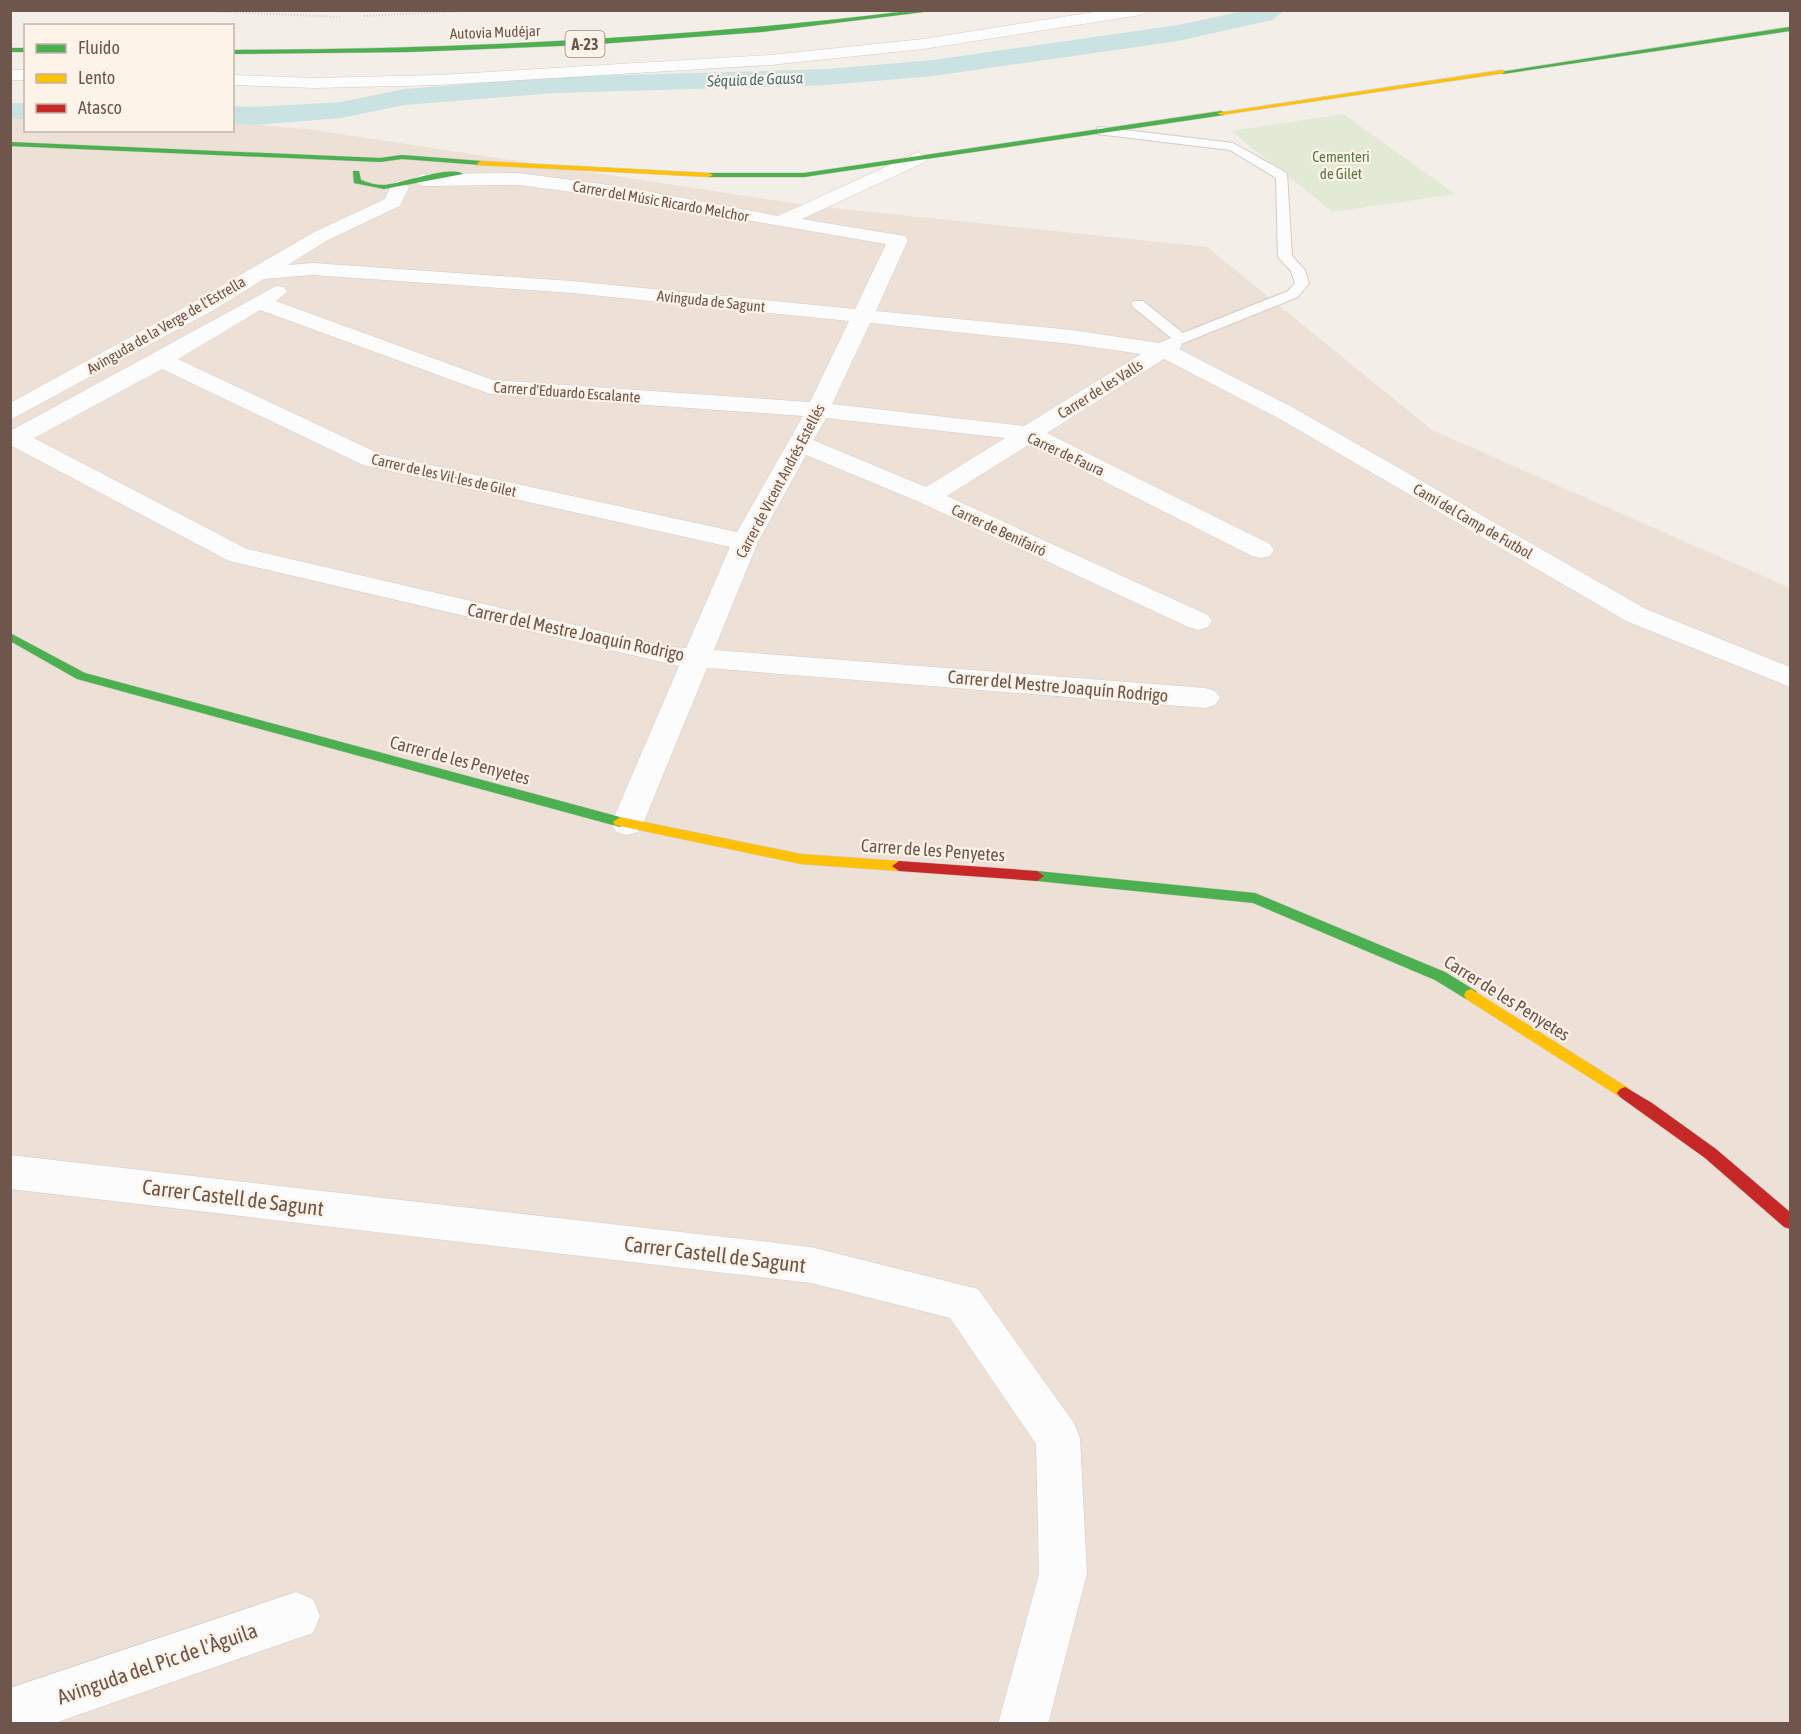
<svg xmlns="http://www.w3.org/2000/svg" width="1801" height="1734" viewBox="0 0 1801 1734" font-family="'Asap Condensed',sans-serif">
<rect width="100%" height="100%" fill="#f4eee8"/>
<path fill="#ede0d6" d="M10,105L25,106L26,130H232L233,123L308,129L805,205L1207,247L1432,430L1790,588V1723H11Z"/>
<path fill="#e2e9d4" d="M1343,114L1455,194L1333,212L1231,131Z"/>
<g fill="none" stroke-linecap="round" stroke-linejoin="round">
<path fill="#cbe2e2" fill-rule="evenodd" d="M1248,10H1285L1272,20L1178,41L933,76L828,85L555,93L405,105L341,118L253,125L232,123V106L253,107L341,102L405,89L555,77L828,69L933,60L1178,25Z
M10,103H26V119H10Z"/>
<defs>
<path id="lane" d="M1101,127L1233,143L1287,173L1292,256L1305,270L1309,283L1298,297L1181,344L1176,342L1133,307L1131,304L1133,301H1143L1183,333L1288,291L1295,283L1291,271L1278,257L1276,178L1230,150L1097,134V128Z"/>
<path id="street" d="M1107,10H1149L1141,15L923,49L770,65L438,85L315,88L232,85V75L315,78L438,75L770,55L923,39Z
M10,70H26V80H10Z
M918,152L927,158L925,162L802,219L905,236L908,240L876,311L1072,330L1159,343L1171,338L1179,340L1182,345L1179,349L1294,408L1646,609L1790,667V687L1626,621L1278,418L1164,359L1047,433L1270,544L1274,550L1270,556L1261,558L1252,556L1030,444L947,496L1208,615L1212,621L1208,627L1198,630L1188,627L919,502L806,455L758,542L714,650L1205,688L1215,691L1220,698L1215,705L1205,708L707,668L643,824L638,832L627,835L616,832L611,824L679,666L229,561L10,445V431L276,286L284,287L287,292L276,301L493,380L810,402L849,321L572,293L313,275L264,279L210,312L10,420V403L194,302L314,232L385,199L392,183L399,181L409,187L400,206L328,240L288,265L313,263L572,281L855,309L886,244L624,199L519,185L422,186L412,180L422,174L519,173L624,187L778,216ZM260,310L490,394L803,416L737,532L380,454L178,359ZM870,323L1072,344L1141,354L1024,426L832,404ZM162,369L363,465L730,547L686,648L670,647L247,549L34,438ZM826,418L1005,438L926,487L813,440Z
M10,1155L811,1247L978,1289L1074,1423L1080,1438L1087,1574L1048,1724H998L1039,1574L1036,1444L950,1318L811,1283L10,1189Z
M296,1592L313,1599L320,1616L313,1633L52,1724H10V1688Z"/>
<path id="fast" d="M917,10H940L761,32L585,45L409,52L232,54V50C462,49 690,38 917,10Z
M1790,27V31L1503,74L1500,72Z
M10,48H26V52H10Z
M1221,111L1225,113L1224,115L804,177H709L705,175L709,173H804Z
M10,142L380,158L402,155L481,161L485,163L481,165L402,159L380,162L10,146Z
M353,171H359L361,180C368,183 376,185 384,185C402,184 449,165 463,174L384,189L354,183Z
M10,633L85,673L620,817L627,822L620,827L77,679L10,641Z
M1037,871L1255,893L1445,972L1476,991L1478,995L1476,999H1466L1435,980L1253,903L1037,881L1030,876Z"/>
<path id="slow" d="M1503,70L1505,73L1221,115L1217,113Z
M481,161L709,173L713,175L709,177L478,165L477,163Z
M620,817L801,854L899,861L906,866L899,871L801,864L615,825L613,822Z
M1471,989L1630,1089L1633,1093L1630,1097L1625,1099L1620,1097L1466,999L1464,995L1466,991Z"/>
<path id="jam" d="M899,861L1037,871L1044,876L1037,881L899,871L892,866Z
M1625,1087L1652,1103L1716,1149L1790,1212V1229L1784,1227L1705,1158L1620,1097L1617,1093L1620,1089Z"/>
</defs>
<use href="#lane" stroke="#d3cbc6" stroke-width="2"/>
<use href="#street" stroke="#d3cbc6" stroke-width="1"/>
<use href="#fast" stroke="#d3cbc4" stroke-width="1"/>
<use href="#slow" stroke="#d3cbc4" stroke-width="1"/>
<use href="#jam" stroke="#d3cbc4" stroke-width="1"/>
<path stroke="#d5cec9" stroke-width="2" stroke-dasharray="1 2" stroke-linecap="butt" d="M183,10L341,17
M364,16L487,10"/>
<use href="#lane" fill="#fdfcfc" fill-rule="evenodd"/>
<use href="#street" fill="#fdfcfc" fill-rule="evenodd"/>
<use href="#fast" fill="#4caf50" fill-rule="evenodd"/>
<use href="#slow" fill="#ffc107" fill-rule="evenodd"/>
<use href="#jam" fill="#c62828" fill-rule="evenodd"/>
</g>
<g text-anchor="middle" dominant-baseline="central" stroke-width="4.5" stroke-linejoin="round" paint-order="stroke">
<g font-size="15" fill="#6e564c" stroke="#fdf3e8">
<text transform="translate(495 32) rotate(-2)">Autovía Mudéjar</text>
<text transform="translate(661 201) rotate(10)">Carrer del Músic Ricardo Melchor</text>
<text transform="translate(711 301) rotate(6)">Avinguda de Sagunt</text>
<text transform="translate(166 325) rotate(-30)">Avinguda de la Verge de l'Estrella</text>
<text transform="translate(1100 389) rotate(-32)">Carrer de les Valls</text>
<text transform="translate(567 392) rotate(4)">Carrer d'Eduardo Escalante</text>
<text transform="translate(1066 454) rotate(25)">Carrer de Faura</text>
<text transform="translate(444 475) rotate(13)">Carrer de les Vil·les de Gilet</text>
<text transform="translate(780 481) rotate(-62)">Carrer de Vicent Andrés Estellés</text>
<text transform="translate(1473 521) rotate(30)">Camí del Camp de Futbol</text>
<text transform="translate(999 530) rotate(25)">Carrer de Benifairó</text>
</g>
<g font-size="15" fill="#597948" stroke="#fdf3e8">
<text x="1341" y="156">Cementeri<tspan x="1341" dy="17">de Gilet</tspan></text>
</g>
<rect fill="#fdf3e8" stroke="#99857b" stroke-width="1.5" x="565.5" y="31" width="39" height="26" rx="4.5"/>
<g font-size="16" font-weight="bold" fill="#6e564c">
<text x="585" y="44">A-23</text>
</g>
<g font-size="16" font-style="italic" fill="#457379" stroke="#fdf3e8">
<text transform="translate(755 79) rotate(-2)">Séquia de Gausa</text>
</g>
<g font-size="18" fill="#6e564c" stroke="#fdf3e8">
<text transform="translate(576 632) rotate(12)">Carrer del Mestre Joaquín Rodrigo</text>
<text transform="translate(1058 686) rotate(5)">Carrer del Mestre Joaquín Rodrigo</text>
<text transform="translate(460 760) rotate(15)">Carrer de les Penyetes</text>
<text transform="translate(933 850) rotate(4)">Carrer de les Penyetes</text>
<text transform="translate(1507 998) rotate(32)">Carrer de les Penyetes</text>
</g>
<g font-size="21" fill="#6e564c" stroke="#fdf3e8">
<text transform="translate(233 1197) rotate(7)">Carrer Castell de Sagunt</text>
<text transform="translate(715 1254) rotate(7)">Carrer Castell de Sagunt</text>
<text transform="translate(157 1663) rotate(-19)">Avinguda del Pic de l'Àguila</text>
</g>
</g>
<rect width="1801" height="1734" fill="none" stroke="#6e564c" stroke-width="24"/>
<rect x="24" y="24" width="210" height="108" fill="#fdf3e8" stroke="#c4b4aa" stroke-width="1.5"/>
<rect x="36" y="44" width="30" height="9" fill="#4caf50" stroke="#c4b4aa" stroke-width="1.5"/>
<text x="78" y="54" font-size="18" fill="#6e564c">Fluido</text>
<rect x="36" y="74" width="30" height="9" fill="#ffc107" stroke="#c4b4aa" stroke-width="1.5"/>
<text x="78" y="84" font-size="18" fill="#6e564c">Lento</text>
<rect x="36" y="104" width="30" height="9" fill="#c62828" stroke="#c4b4aa" stroke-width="1.5"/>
<text x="78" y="114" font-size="18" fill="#6e564c">Atasco</text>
</svg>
